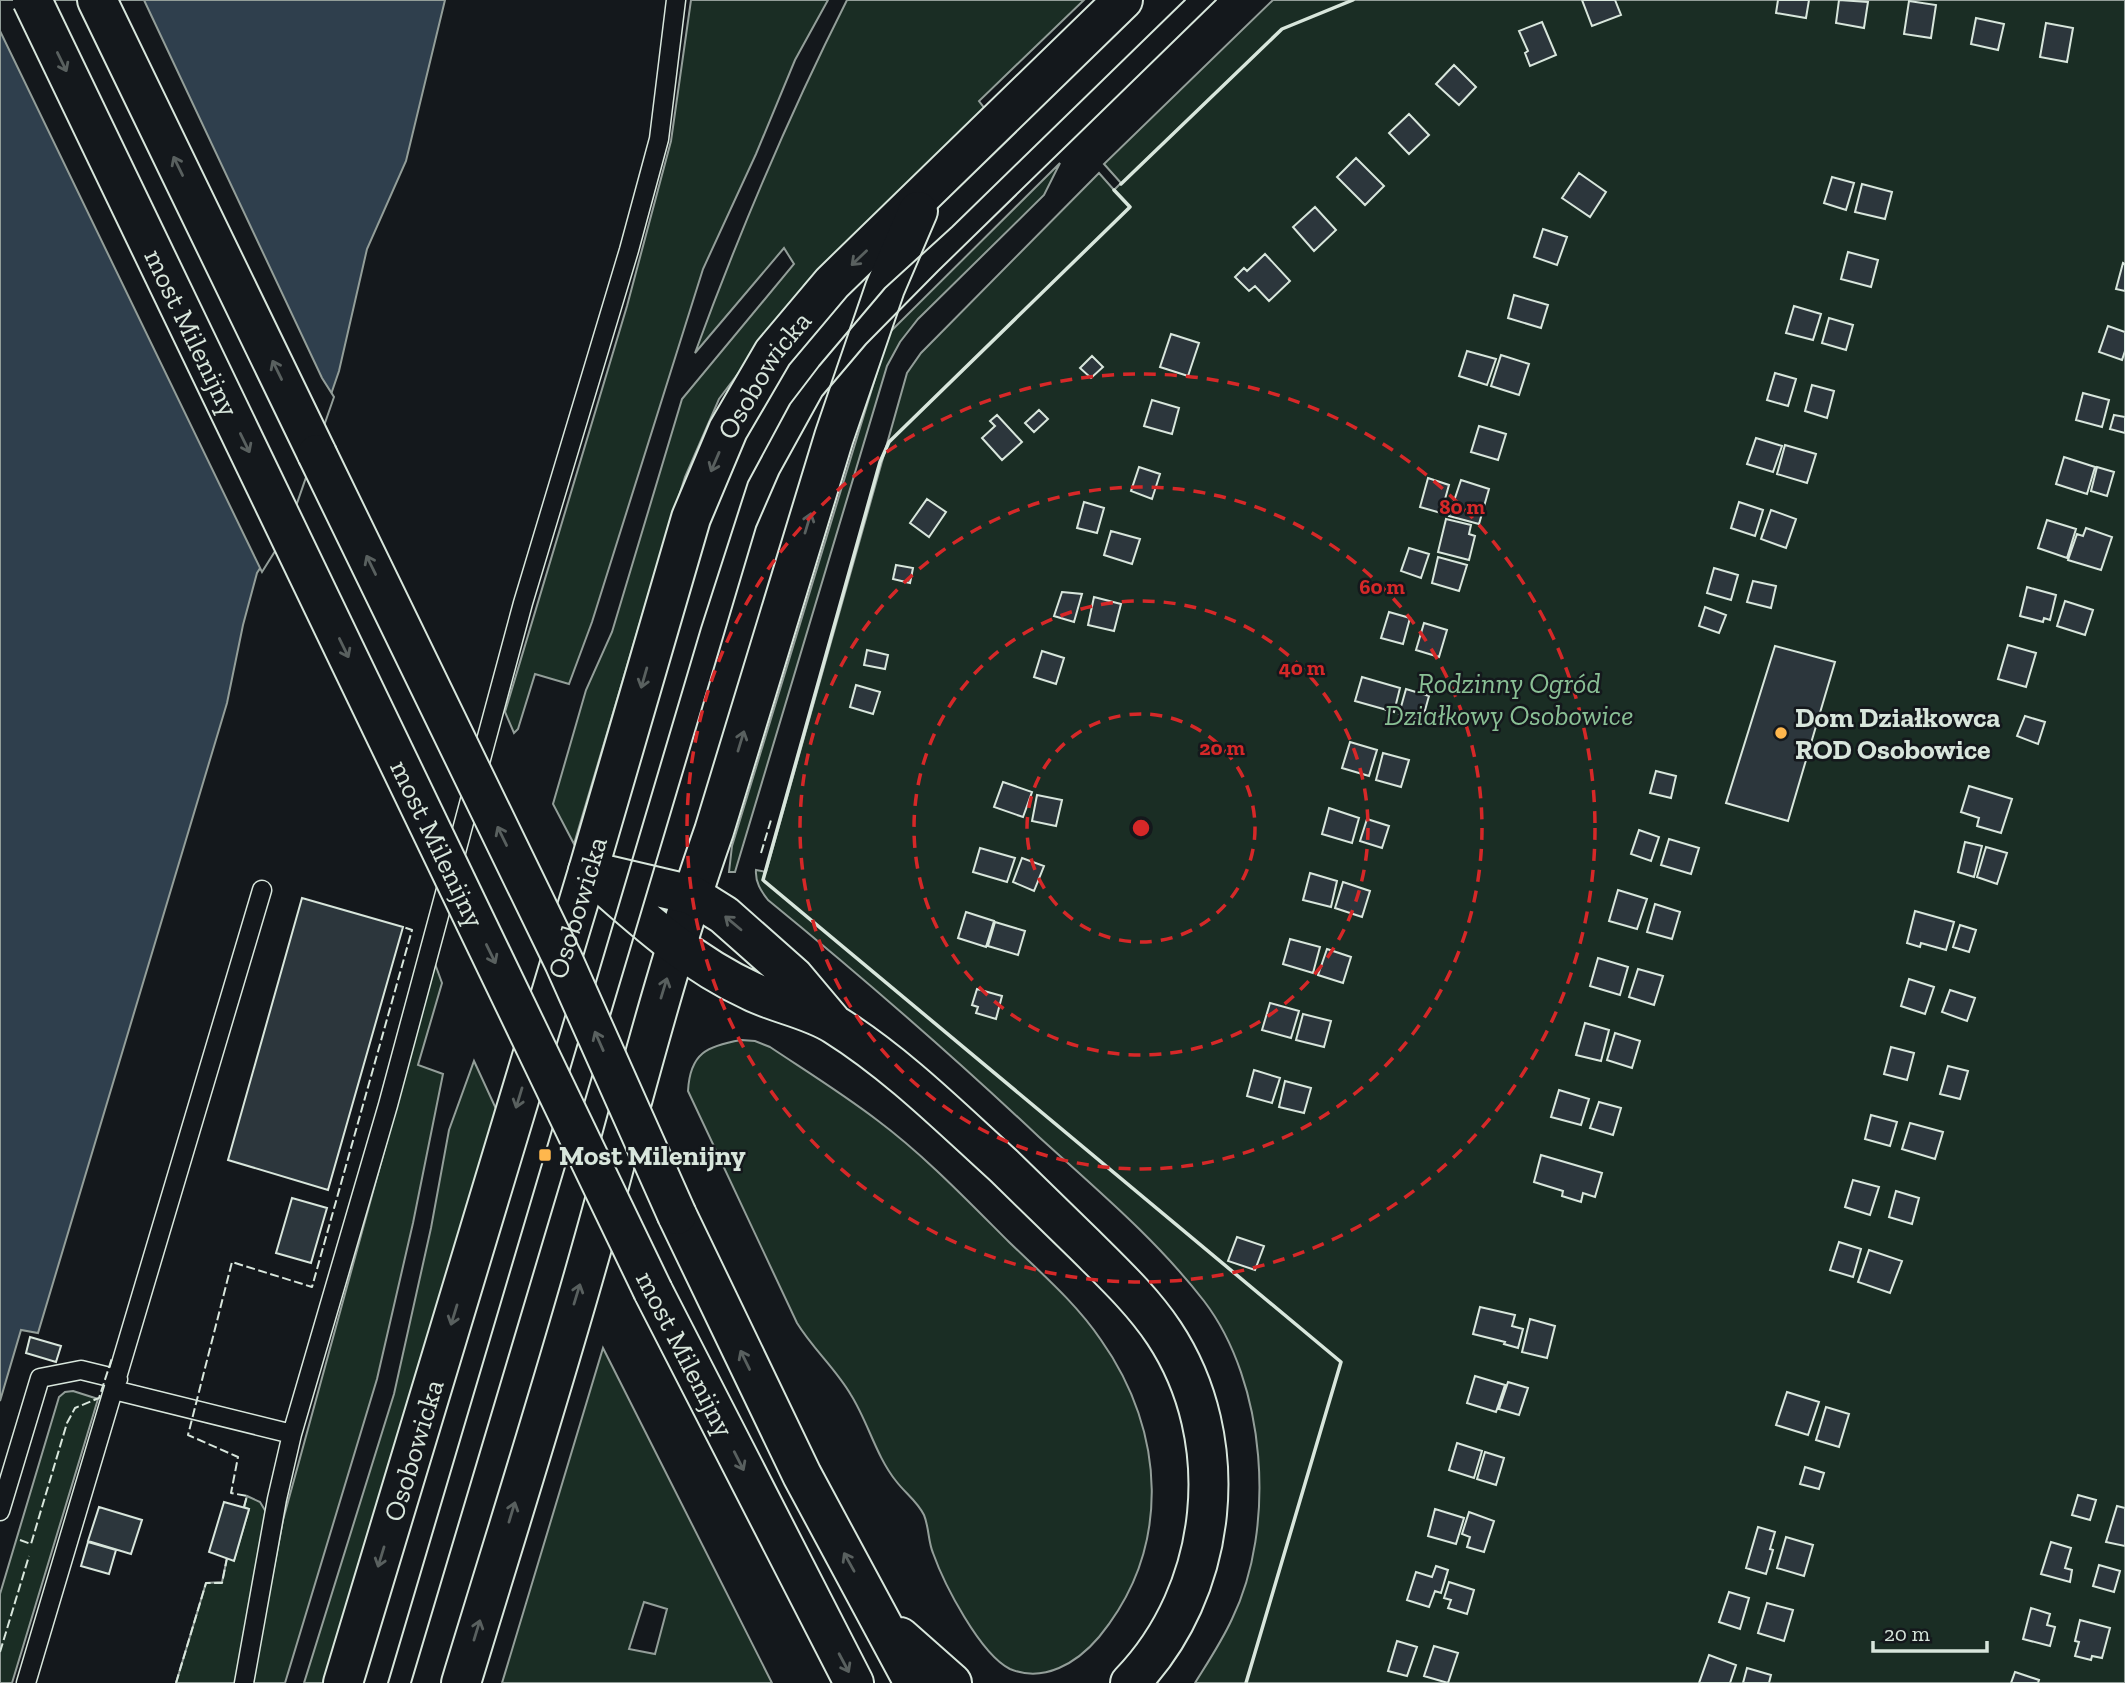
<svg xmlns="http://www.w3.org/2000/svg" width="2125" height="1683" viewBox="0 0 2125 1683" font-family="'Zilla Slab',serif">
<rect width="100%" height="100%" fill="#14181c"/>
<path fill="#1a2d24" stroke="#939e99" stroke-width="2" fill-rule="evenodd" d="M691,0H828L795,60L756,154L703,269L592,622L569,684L535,674L518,729L514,733L505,712L627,306L671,141Z
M847,0H1084L979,101L985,109L807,282L719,399L685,477L653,579L574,844L553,804L586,690L612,632L682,399L794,264L784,248L695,353C739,233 789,115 847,0Z
M1273,0H2125V1683H1195C1208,1662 1222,1641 1232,1619C1277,1527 1266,1382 1204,1301C1156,1239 1096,1189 1039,1137C952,1055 861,976 768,900C761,891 755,882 756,870L766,872L907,373L921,353L1099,173L1114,190L1121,183L1104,164Z
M1060,163L1044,195L918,319L900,342L887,366L735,872H729L732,846L889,333Z
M434,961L442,983L418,1065L443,1074L413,1223L377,1379L285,1683H252L283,1520L408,1064Z
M741,1040L755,1041L770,1047C806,1071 843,1094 877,1120C925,1156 966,1199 1009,1242C1041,1273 1076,1303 1101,1340C1166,1432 1172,1548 1099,1637C1077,1663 1044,1683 1010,1669C980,1654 944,1584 933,1553C928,1541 929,1527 924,1515C917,1501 905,1493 896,1481C876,1456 868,1422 851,1395C836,1369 813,1349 797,1323L688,1091C690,1053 707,1046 741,1040Z
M474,1061L498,1113L324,1683H304L394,1394L431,1228L449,1130Z
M603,1348L772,1683H502ZM644,1602L667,1609L655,1654L629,1649Z
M73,1391L98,1399L12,1683H0V1594L59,1397L65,1392Z
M247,1496L260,1502L266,1512L236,1683H176L206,1583L222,1582L227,1558L234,1560L249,1509L244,1507Z"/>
<path fill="#2f3f4d" stroke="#939e99" stroke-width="2" d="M0,0H445L406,161L367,249L339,371L284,531L257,573L243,625L227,703L38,1333L21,1330L0,1401Z"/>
<path fill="#14181c" stroke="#939e99" stroke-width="2" d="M0,0H144L322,378L334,397L287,532L262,572L0,31Z"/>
<path fill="#2c363c" stroke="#d8e6dc" stroke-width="2" d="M1582,0H1615L1621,15L1592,26Z
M1778,0H1809L1806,18L1776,13Z
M1839,0L1868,2L1864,28L1836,23Z
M1909,1L1936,5L1931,38L1904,34Z
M1976,18L2004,24L1998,50L1971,44Z
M1542,22L1556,55L1530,66L1525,53L1528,51L1519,31Z
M2046,23L2073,28L2067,62L2040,57Z
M1454,65L1476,87L1459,105L1436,84Z
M1409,114L1429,135L1409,154L1389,133Z
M1356,158L1384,186L1365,205L1337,177Z
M1579,173L1606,192L1590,217L1562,198Z
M1832,177L1854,183L1846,210L1824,203Z
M1862,184L1892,192L1885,219L1855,212Z
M1315,207L1336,230L1314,251L1293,227Z
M1543,229L1567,237L1557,265L1534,257Z
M1848,252L1878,260L1871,287L1841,279Z
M1265,254L1290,281L1269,301L1255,286L1249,291L1235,277L1244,268L1247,271Z
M2123,263L2125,264V291L2116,289Z
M1514,295L1548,305L1541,328L1508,318Z
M1794,306L1821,314L1813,340L1786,333Z
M1829,318L1853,325L1846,350L1822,343Z
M2108,326L2125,332V351L2122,360L2099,352Z
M1171,334L1199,343L1188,376L1160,367Z
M1467,351L1496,359L1487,385L1459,376Z
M1501,355L1529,364L1519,395L1491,386Z
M1092,356L1103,367L1091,378L1080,368Z
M1775,373L1796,379L1788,406L1767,400Z
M1812,385L1834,391L1827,418L1805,411Z
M2083,393L2109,400L2102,427L2076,420Z
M1152,400L1179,408L1172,434L1144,426Z
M1039,410L1048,419L1034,432L1025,423Z
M997,415L1022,442L1002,460L982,438L995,426L990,421Z
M2114,415L2125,417V433L2110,429Z
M1479,426L1506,434L1498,460L1471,452Z
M1756,438L1782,446L1773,472L1747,464Z
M1785,445L1816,454L1807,483L1777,474Z
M2064,457L2095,467L2087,494L2056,484Z
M1139,467L1160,474L1152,499L1131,491Z
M2097,467L2114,472L2107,496L2091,491Z
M1428,478L1449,485L1441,513L1420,507Z
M1461,480L1489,489L1479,524L1449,516Z
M927,499L946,512L929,537L910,523Z
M1084,502L1104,508L1097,533L1077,528Z
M1739,502L1763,510L1755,536L1731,528Z
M1771,510L1796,519L1786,548L1761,539Z
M1446,519L1471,525L1469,534L1475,536L1469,560L1438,552Z
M2047,520L2076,529L2067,558L2038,548Z
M2086,528L2112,537L2101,570L2068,560L2077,534L2083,536Z
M1111,531L1140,539L1132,564L1104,555Z
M1409,548L1429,554L1421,578L1401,571Z
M1438,557L1467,565L1459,591L1432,583Z
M896,565L913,568L910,583L893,579Z
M1714,568L1738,575L1731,600L1707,593Z
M1753,581L1776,586L1771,608L1747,602Z
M2027,587L2056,595L2050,620L2044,618L2043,622L2020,616Z
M1062,592L1082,594L1074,622L1054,616Z
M1094,597L1121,604L1114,631L1088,625Z
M2065,601L2093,610L2085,635L2057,626Z
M1705,607L1726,615L1719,633L1699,626Z
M1389,612L1410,618L1403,644L1381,638Z
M1424,623L1447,630L1439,657L1416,650Z
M2008,645L2036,653L2026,687L1998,679Z
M1775,646L1835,662L1788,821L1726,803Z
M867,650L888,655L885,669L864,665Z
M1042,651L1064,658L1056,684L1034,677Z
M1362,677L1400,688L1394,712L1355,701Z
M856,685L880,692L873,714L850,707Z
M1406,689L1429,696L1422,721L1399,714Z
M2025,716L2045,722L2038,744L2017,736Z
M1350,742L1377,750L1369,776L1342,768Z
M1383,753L1409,760L1401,787L1376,780Z
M1656,771L1676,776L1671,798L1650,793Z
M1003,782L1032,792L1023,817L994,807Z
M1969,786L2012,799L2001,833L1977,826L1979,818L1961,812Z
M1037,795L1062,800L1056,826L1032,821Z
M1329,808L1359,818L1352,843L1322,834Z
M1367,819L1389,826L1382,848L1360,841Z
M1639,830L1659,837L1651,861L1631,854Z
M1669,839L1699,848L1691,874L1661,865Z
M1965,842L1982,846L1974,877L1958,872Z
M1986,847L2007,853L1997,884L1977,877Z
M980,848L1015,858L1007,882L973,872Z
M1022,858L1044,866L1034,891L1013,882Z
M1310,873L1337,881L1331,907L1303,900Z
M1343,882L1370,891L1362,917L1335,908Z
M1618,890L1647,899L1637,929L1609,921Z
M302,898L403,927L328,1190L228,1160Z
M1655,904L1680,912L1672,939L1647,932Z
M1915,911L1954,922L1946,950L1921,943L1920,947L1907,943Z
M966,912L994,921L986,947L958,938Z
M995,922L1025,931L1018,955L988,946Z
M1960,925L1976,930L1969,952L1953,947Z
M1290,939L1320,947L1313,973L1283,964Z
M1327,949L1351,957L1343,983L1318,975Z
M1598,958L1628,967L1620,995L1590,986Z
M1638,969L1663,976L1654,1005L1629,997Z
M1909,979L1934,987L1925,1014L1901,1006Z
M977,989L1002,996L996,1019L976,1013L978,1007L972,1005Z
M1950,990L1975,998L1967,1021L1942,1012Z
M1270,1003L1299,1011L1291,1038L1262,1030Z
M1303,1014L1331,1021L1324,1047L1296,1040Z
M1585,1023L1609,1030L1601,1061L1576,1055Z
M1615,1033L1640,1041L1632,1068L1607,1060Z
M1891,1047L1914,1053L1907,1080L1884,1074Z
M1948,1066L1968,1071L1960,1099L1940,1094Z
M1254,1070L1280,1078L1272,1103L1247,1096Z
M1285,1081L1311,1088L1304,1113L1279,1107Z
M1559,1090L1589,1099L1581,1125L1551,1117Z
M1599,1102L1621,1108L1613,1135L1590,1128Z
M1871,1115L1897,1122L1890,1146L1865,1139Z
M1910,1123L1943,1132L1935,1159L1902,1149Z
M1541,1155L1602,1173L1595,1197L1583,1193L1581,1202L1562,1196L1563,1191L1534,1182Z
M1853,1180L1879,1187L1870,1215L1845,1207Z
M1896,1191L1919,1198L1912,1224L1889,1217Z
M292,1198L327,1208L311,1263L276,1253Z
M1237,1237L1264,1246L1255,1270L1228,1261Z
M1839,1242L1861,1249L1853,1277L1830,1270Z
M1869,1250L1902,1261L1890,1293L1858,1282Z
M1480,1307L1515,1315L1512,1326L1523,1329L1518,1348L1504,1344L1505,1342L1473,1334Z
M1530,1319L1555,1326L1547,1358L1522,1352Z
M30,1337L61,1346L56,1362L26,1353Z
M1475,1376L1505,1385L1496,1412L1467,1403Z
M1508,1382L1528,1388L1519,1415L1499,1409Z
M1787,1392L1819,1402L1808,1435L1776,1425Z
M1826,1407L1849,1414L1839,1447L1816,1440Z
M1457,1443L1482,1451L1474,1478L1449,1470Z
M1485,1452L1504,1458L1496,1485L1477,1479Z
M1805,1467L1824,1473L1819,1489L1800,1484Z
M2078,1495L2096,1500L2090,1520L2072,1515Z
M224,1502L249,1509L234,1561L209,1552Z
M2117,1506L2125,1508V1546L2106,1542Z
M99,1507L142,1520L131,1554L88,1541Z
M1435,1509L1464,1518L1456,1544L1428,1536Z
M1469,1512L1494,1521L1484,1552L1467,1547L1470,1537L1462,1534Z
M1758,1527L1775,1532L1770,1549L1773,1550L1766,1574L1746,1568Z
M1786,1537L1813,1545L1804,1576L1777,1568Z
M88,1542L116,1550L109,1574L81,1566Z
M2051,1542L2071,1548L2065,1568L2072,1570L2070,1582L2041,1574Z
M2099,1565L2120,1571L2114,1592L2093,1586Z
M1436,1566L1448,1570L1441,1593L1435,1591L1429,1607L1407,1600L1416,1572L1432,1577Z
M1449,1582L1474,1590L1467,1614L1448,1608L1451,1600L1444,1598Z
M1729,1592L1749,1598L1740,1629L1719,1622Z
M1767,1603L1793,1610L1784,1641L1758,1633Z
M2031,1608L2050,1614L2047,1625L2055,1627L2050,1646L2023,1639Z
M2080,1620L2110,1628L2102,1658L2092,1656L2091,1660L2075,1656L2079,1642L2075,1641Z
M1397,1641L1417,1647L1407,1676L1388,1671Z
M1434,1646L1458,1653L1448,1683L1424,1676Z
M1709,1655L1736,1665L1730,1683H1699Z
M1747,1668L1771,1675L1769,1683H1743Z
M2015,1672L2039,1680L2038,1683H2011Z"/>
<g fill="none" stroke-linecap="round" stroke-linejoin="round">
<defs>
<path id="service" d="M114,1390L292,1434
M0,1511L40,1378L81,1370L118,1379
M26,1683L262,890
M244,1683L277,1499L292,1434L388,1105L523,603L629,250L659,139L676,0"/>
<g id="tertiary">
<path id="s1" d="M343,1683L588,871L691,518L728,430L773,353L832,283L1123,0"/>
<path d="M461,1683C505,1538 551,1393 592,1247C631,1108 666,967 714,831L834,437L885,288L918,211"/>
</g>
<path id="primary" d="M97,0L317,454
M588,871C639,916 688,962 751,991C777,1004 810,1009 835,1025C897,1064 950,1117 1004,1166C1031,1192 1058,1219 1085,1245C1113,1273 1142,1300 1164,1333C1235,1440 1219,1591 1130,1683
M594,872L692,895L724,915L794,977L831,1021
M677,1215L802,1475L914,1683
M653,1291L854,1683
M900,1637L952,1683"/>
</defs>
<use href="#service" stroke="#d8e6dc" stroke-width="21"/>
<use href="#tertiary" stroke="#d8e6dc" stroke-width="42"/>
<use href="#primary" stroke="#d8e6dc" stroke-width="42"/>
<use href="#service" stroke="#14181c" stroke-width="18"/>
<use href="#tertiary" stroke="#14181c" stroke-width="38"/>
<use href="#primary" stroke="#14181c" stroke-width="38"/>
<path stroke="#d8e6dc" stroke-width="2" d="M388,1683L701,628L748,482L790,404L819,366L885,288L952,227L1185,0
M411,1683L756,527L779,474L822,396L866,344L938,271L1216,0"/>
<defs>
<g id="primary-bridge">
<path id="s2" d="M32,0L653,1291"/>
<path d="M317,454L564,962L677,1215"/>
</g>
</defs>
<use href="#primary-bridge" stroke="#d8e6dc" stroke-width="42" stroke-linecap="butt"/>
<use href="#primary-bridge" stroke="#14181c" stroke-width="38"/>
<path stroke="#d8e6dc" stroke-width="2" stroke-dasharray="9 3.5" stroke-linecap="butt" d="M761,853L771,820
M244,1507L247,1496L231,1493L238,1457L188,1435L232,1262L312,1287L412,930L403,927
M20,1540L31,1544L67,1423L75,1408L99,1398L112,1358
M0,1652L29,1556
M176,1683L206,1583H222L227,1558"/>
<path stroke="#d8e6dc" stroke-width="3.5" d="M1121,184L1282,29L1353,0
M1114,190L1130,207L889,442L880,462L763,880L1341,1362L1246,1683"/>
</g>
<defs><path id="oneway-shaft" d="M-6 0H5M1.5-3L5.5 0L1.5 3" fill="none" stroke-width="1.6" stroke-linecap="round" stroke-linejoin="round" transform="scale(1.75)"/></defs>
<g stroke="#59605f">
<use href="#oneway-shaft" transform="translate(62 62) rotate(64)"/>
<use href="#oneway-shaft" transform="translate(178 166) rotate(-116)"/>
<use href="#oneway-shaft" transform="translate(859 258) rotate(136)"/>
<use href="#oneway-shaft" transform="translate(277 370) rotate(-116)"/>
<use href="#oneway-shaft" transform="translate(245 443) rotate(64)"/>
<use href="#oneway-shaft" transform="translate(715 462) rotate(113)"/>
<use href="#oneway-shaft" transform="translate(808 523) rotate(-73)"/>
<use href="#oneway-shaft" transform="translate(371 565) rotate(-116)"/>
<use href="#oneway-shaft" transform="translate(344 648) rotate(64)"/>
<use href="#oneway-shaft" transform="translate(644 678) rotate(106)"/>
<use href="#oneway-shaft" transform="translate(741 741) rotate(-73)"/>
<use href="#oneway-shaft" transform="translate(502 836) rotate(-116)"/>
<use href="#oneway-shaft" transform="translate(733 923) rotate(-140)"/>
<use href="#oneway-shaft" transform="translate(491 954) rotate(64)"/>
<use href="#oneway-shaft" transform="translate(664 988) rotate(-73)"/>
<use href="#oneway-shaft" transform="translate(599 1041) rotate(-114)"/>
<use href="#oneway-shaft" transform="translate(519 1098) rotate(107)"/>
<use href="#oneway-shaft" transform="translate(577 1294) rotate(-73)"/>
<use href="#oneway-shaft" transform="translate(454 1315) rotate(107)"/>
<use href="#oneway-shaft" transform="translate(745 1360) rotate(-116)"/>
<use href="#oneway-shaft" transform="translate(739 1461) rotate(63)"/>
<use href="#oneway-shaft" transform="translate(512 1512) rotate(-73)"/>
<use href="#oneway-shaft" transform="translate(381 1557) rotate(107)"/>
<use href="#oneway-shaft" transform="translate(849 1562) rotate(-119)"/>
<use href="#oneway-shaft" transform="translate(477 1630) rotate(-73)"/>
<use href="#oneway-shaft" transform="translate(844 1663) rotate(62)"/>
</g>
<g fill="none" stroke="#d62828" stroke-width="3.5" stroke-dasharray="12 9">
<circle cx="1141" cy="828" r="114"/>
<circle cx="1141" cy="828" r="227"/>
<circle cx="1141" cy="828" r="341"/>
<circle cx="1141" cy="828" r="454"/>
</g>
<g fill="#ffb74d" stroke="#14181c" stroke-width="2.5">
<circle cx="1781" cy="733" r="7"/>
<rect x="538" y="1148" width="14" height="14" rx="3.5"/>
</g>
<g text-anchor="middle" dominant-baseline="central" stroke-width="5" stroke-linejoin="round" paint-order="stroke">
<g font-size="28" fill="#d8e6dc" stroke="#14181c">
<text stroke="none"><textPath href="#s2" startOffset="369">most Milenijny</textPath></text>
<text stroke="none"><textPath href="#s1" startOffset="1377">Osobowicka</textPath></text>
<text stroke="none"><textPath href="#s2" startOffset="936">most Milenijny</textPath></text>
<text stroke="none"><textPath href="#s1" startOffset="810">Osobowicka</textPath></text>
<text transform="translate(685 1354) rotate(63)">most Milenijny</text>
<text stroke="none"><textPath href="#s1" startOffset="243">Osobowicka</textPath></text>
</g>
<g font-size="28" font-style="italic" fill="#8ac095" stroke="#14181c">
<text x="1509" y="683">Rodzinny Ogród<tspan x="1509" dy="32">Działkowy Osobowice</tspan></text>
</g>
<g font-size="28" font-weight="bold" fill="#d8e6dc" stroke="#14181c" text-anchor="start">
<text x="1795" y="717">Dom Działkowca<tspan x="1795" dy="32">ROD Osobowice</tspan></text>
<text x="559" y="1155">Most Milenijny</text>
</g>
</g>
<circle cx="1141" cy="828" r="10" fill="#d62828" stroke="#14181c" stroke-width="3.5"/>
<g font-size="21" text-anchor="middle" font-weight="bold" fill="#d62828" stroke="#14181c" stroke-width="5" stroke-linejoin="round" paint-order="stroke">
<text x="1462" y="514">80 m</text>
<text x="1382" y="594">60 m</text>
<text x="1302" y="675">40 m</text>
<text x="1222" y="755">20 m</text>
</g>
<path d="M1873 1641v10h114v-10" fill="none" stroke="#d8e6dc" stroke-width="3.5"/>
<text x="1884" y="1641" font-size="21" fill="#d8e6dc" stroke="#14181c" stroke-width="5" paint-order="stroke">20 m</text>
</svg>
